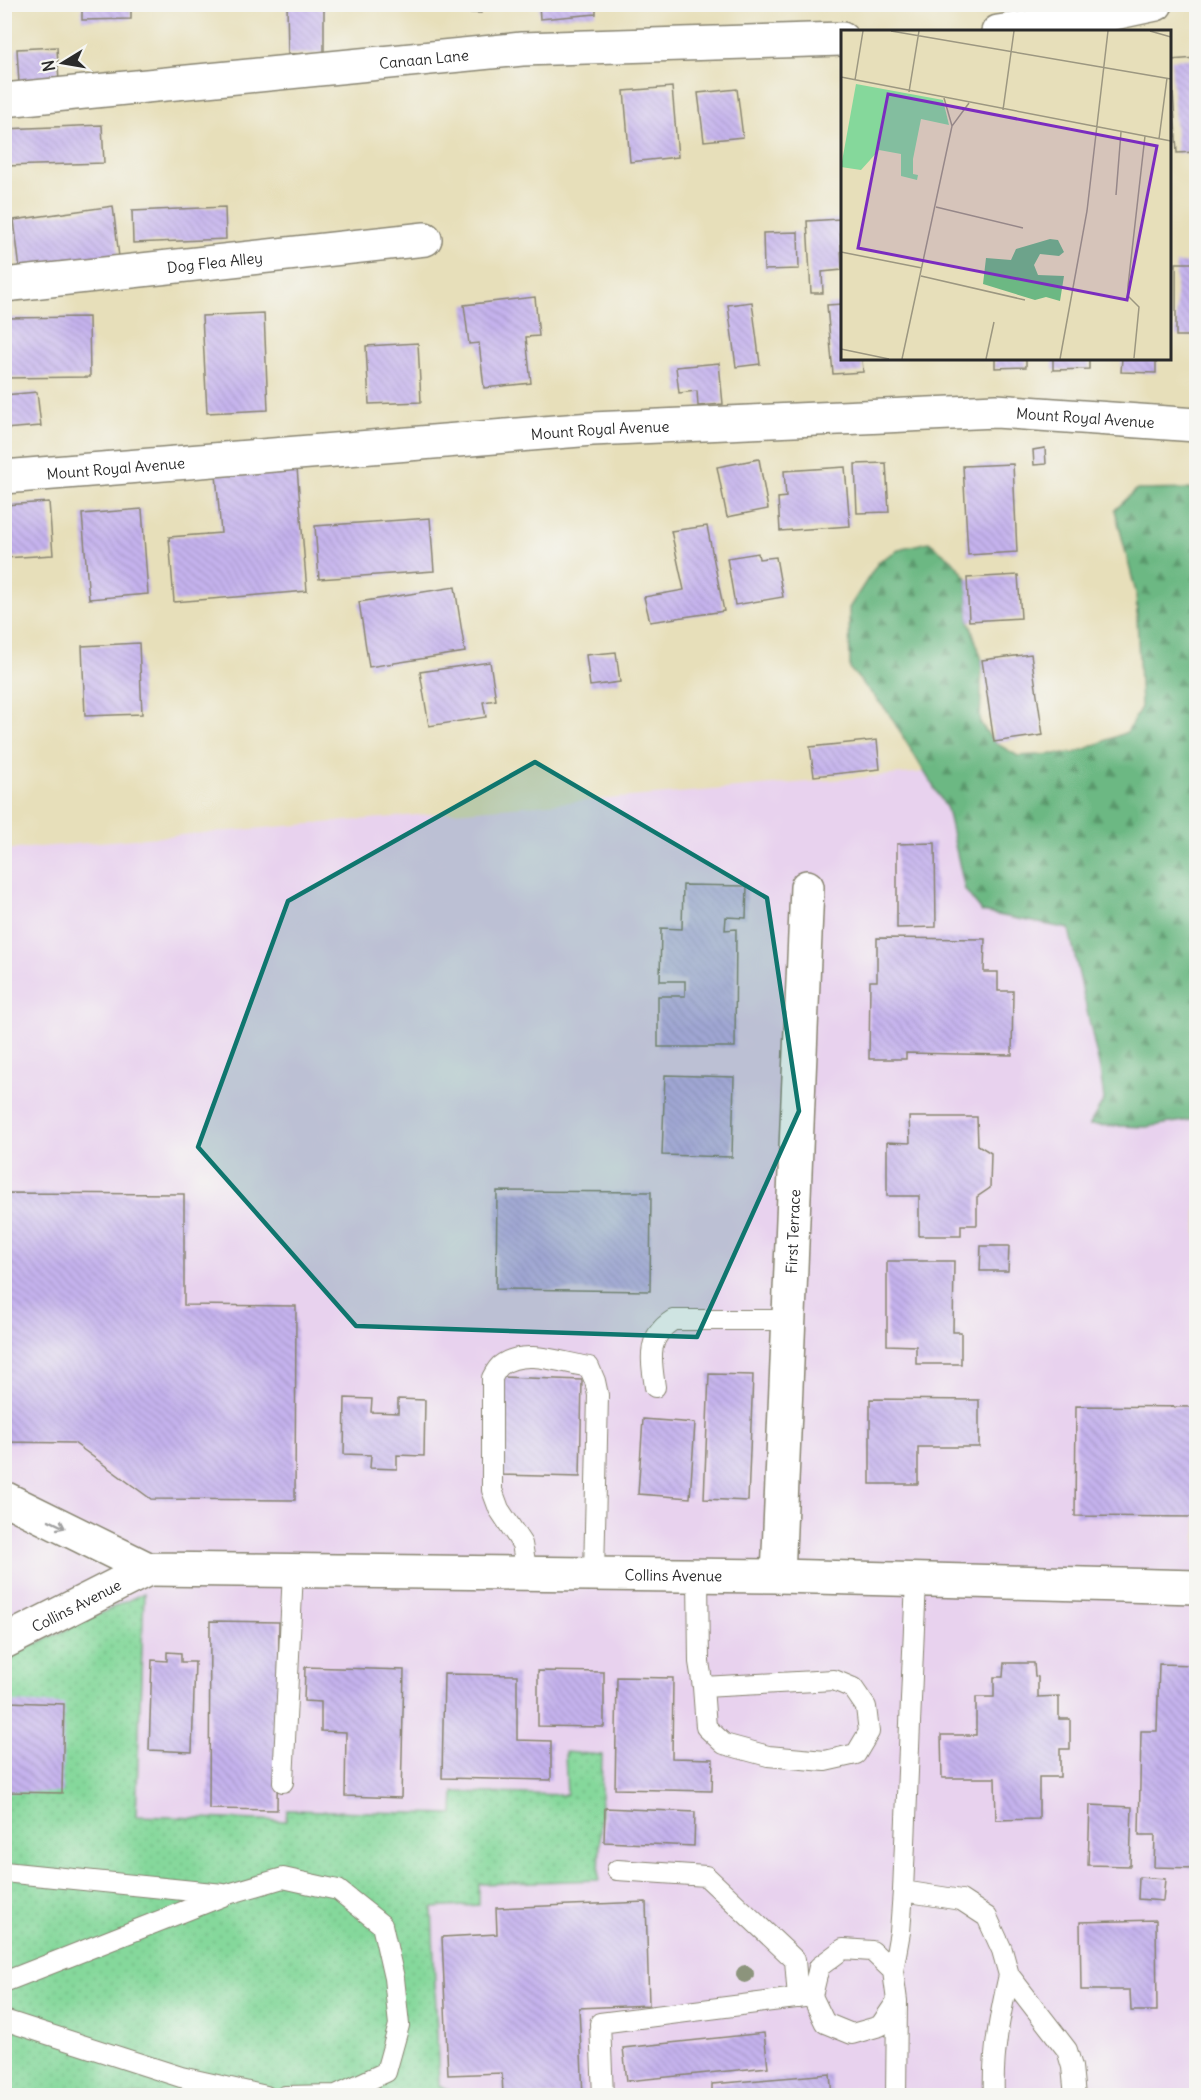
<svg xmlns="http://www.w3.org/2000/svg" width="1201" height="2100" viewBox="0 0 1201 2100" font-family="Delius,sans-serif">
<defs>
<pattern id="forest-firs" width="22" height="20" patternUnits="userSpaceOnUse" patternTransform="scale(1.5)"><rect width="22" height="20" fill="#6cb883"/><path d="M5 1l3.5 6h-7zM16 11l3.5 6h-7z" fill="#59966b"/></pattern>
<pattern id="park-dots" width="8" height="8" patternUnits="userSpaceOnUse" patternTransform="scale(1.5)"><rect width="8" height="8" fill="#85d89b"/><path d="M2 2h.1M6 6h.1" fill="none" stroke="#73ba86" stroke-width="1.8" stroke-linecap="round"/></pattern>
<pattern id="building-back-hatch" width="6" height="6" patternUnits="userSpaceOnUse" patternTransform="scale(1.5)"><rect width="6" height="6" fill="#c5b2ed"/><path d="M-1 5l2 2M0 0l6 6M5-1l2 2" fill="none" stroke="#a999cb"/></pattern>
</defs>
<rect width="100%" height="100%" fill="#f6f6f2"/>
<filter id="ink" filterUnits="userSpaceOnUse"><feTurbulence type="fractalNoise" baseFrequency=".0167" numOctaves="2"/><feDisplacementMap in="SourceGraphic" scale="12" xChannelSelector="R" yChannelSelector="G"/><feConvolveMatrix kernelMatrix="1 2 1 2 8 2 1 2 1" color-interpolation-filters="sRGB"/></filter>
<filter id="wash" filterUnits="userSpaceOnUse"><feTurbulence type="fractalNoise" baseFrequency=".008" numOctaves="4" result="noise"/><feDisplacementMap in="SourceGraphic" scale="24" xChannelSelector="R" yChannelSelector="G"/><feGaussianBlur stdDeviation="1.35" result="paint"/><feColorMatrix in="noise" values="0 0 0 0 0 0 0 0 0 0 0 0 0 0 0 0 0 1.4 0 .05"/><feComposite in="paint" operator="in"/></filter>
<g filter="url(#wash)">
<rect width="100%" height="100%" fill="#e7dfba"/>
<path fill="#e8d2ee" d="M1196,749V2095L5,2096V850Z"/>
<path fill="url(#forest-firs)" stroke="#4c7257" stroke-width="1.5" d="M1196,489V1119L1146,1127L1089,1125L1104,1100L1100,1070L1069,929L982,912L965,890L947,809L888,712L850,669L849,608L879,561L902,548L929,542L952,560L967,578L969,621L982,660L980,723L994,742L1018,756L1075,753L1127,732L1141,707L1136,593L1115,510L1136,490Z"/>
<path fill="url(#park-dots)" stroke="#588263" stroke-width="1.5" d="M144,1593L136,1816L286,1821L287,1810L453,1814L454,1792L567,1795L565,1752L602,1755L599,1880L479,1884V1905L432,1908L439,2085L457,2095H5L4,1659Z"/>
<g id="blocks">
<path fill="url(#building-back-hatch)" d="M82,4H131V19L82,20Z
M287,4H324V53L288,54Z
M439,4H481V13L439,12Z
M539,4H596V14L540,19Z
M57,47L59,82L19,84L17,49Z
M1196,58V152L1177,153L1171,60Z
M672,87L678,157L630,162L624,91Z
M737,89L743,137L704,141L698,93Z
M102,125L104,163L4,166V129Z
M113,206L119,257L20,270L14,220Z
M225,207L226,239L133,243L132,211Z
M840,219L842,270L822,272L823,293H811L807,221Z
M798,232L799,269L764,270L763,233Z
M1176,263H1196V336H1176Z
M535,297L539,336L526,337L531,383L484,388L479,343L469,344L464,305Z
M752,302L760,364L736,367L728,305Z
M842,304V358H862L863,372L833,374L827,305Z
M264,313L268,410L207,413L202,316Z
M89,317L90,377L4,378V318Z
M418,343L421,402L369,404L366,346Z
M995,358H1026V367L995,368Z
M1053,358H1089V369L1053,370Z
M1122,358H1156V373L1121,372Z
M719,363L723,404L698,406L697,391L679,393L676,367Z
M37,392L41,426L4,429V395Z
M1045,448L1046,464L1034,465L1033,450Z
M759,459L768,509L727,517L717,467Z
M886,463L889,512L857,513L855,464Z
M1013,464L1017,552L968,555L963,466Z
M845,467L850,526L780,531L778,498L786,497L784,471Z
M297,468L307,591L174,602L169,537L221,533L216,474Z
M49,502L53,555L4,558V505Z
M142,509L148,594L89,599L82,514Z
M430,518L434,571L319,579L315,526Z
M707,526L724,611L650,622L644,597L684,590L671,531Z
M758,553L759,559L776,557L783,597L735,605L727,558Z
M1018,575L1021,618L969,621L967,578Z
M455,587L465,652L369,667L359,602Z
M139,643L142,714L85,716L82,646Z
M616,652L620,682L590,686L586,655Z
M1031,654L1043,735L994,742L982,660Z
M490,662L496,700L483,702L486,717L429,726L420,672Z
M877,740L880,769L814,776L810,747Z
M935,843L936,927L897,928V844Z
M683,885L747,886L746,918L726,917L725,930L736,929L735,1047H658V996H685V981H660L661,928L682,929Z
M877,938L985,939L984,972H998V991H1013L1012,1055L906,1053V1059H869L870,981H877Z
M665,1075L734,1077L732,1157L662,1155Z
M909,1117H977L978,1145L991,1153L990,1188L977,1197V1225H961V1236H919V1196H887V1142L910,1143Z
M497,1191L651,1192L650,1291L496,1289Z
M4,1193L184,1194V1305L296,1306L295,1500L151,1499L74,1443L4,1442Z
M981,1246H1009L1008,1271H980Z
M887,1261H954L953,1332H961V1364H916V1346L887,1345Z
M709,1374L753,1375L748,1501L704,1499Z
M502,1377L582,1380L580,1477L500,1475Z
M345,1398L372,1399L371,1412L398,1413V1399L425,1400L424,1456L397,1455V1469L370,1468L371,1455L344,1454Z
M870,1399L979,1400V1447H918V1484H870Z
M1076,1406L1196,1407V1517L1075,1516Z
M643,1419L695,1423L690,1498L638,1494Z
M210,1621L279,1622L277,1810L209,1809Z
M167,1652L181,1653V1662H195L192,1752L149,1750L152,1660L167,1661Z
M1004,1663H1034L1035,1676L1038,1677V1697L1059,1696V1719H1070V1749H1060V1777H1039V1819L996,1820L995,1778H942L941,1735H976V1697H994V1677H1003Z
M1159,1664L1196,1665V1868L1154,1867L1155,1835H1139L1141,1731H1157Z
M305,1667L404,1670L401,1798L345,1796L346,1732L321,1731V1702L304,1701Z
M538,1671L604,1672V1727L538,1726Z
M444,1674L517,1675V1740L551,1741V1780L442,1778Z
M617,1677L673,1678L672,1758L713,1759L712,1791L615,1789Z
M9,1702L64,1704L62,1793L7,1792L8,1769H4V1724L9,1725Z
M1090,1805L1132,1807L1130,1866L1088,1865Z
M605,1808L695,1812L694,1846L604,1842Z
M1139,1877L1165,1879L1163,1901L1138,1899Z
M646,1902L649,2005L579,2008L583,2096H503L502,2073L448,2075L442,1937L497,1934L496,1908Z
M1156,1920L1157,2011H1131L1130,1990H1081L1080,1922Z
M764,2033L768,2067L627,2081L623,2048Z
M830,2074L832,2096H712V2084Z"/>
</g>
</g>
<g filter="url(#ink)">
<use href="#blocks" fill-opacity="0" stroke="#898572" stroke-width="1.5"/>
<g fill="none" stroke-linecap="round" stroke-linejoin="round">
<defs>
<path id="lane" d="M655,1387C651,1359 646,1337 673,1320H789
M527,1573L522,1544L499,1509L492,1490V1378C494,1374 497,1369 500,1366C523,1347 563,1363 589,1367L595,1381L598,1395L594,1574
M698,1575L699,1662L703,1687L706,1727L724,1744L768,1756L825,1761L856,1754L869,1732L866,1707L853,1688L834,1680L703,1687
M283,1782L293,1571
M617,1870L706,1876L795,1960L798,1998
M4,1872L223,1894
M903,1891L961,1900L987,1917L1002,1950L1009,1975L1067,2050L1072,2067L1075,2096
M843,1949L872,1951L893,1971L897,2001L880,2026L852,2034L825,2023L812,1996L819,1967Z
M893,1971L900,1932L903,1891L916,1580
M4,1982L228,1894L283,1878L338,1890L382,1925L394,1978L399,2025L386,2072L336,2095L285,2096
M4,2020L181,2077L266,2096
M603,2096L600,2023L812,1996
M896,2096L897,2001
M994,2096C992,2054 1000,2015 1009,1975"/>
<g id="street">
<path d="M998,32L1090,18L1156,4"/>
<path id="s1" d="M4,100L522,49L842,39"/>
<path id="s2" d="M4,285L425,239"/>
<path id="s3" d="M778,1576L807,887"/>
</g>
<g id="secondary">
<path id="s4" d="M4,477L592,429L996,411L1196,425"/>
<path id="s5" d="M4,1498L148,1569L778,1576L1196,1587"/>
<path id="s6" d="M4,1642L148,1569"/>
</g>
</defs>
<use href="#lane" stroke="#898572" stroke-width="22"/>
<use href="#street" stroke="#898572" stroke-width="36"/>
<use href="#secondary" stroke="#898572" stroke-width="36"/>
<use href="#lane" stroke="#fff" stroke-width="20"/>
<use href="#street" stroke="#fff" stroke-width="33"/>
<use href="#secondary" stroke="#fff" stroke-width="33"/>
</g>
<circle fill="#8c947b" cx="745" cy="1974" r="9"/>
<defs><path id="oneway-shaft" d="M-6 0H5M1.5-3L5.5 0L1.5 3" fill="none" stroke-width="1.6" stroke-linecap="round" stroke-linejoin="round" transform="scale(1.5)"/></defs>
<use stroke="#a0a0a0" href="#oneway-shaft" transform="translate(57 1524) rotate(26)"/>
</g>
<path fill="#0f766e" fill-opacity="0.2" stroke="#0f766e" stroke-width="4.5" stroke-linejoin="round" d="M535,762L767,898L799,1111L697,1337L356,1326L198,1147L288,901Z"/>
<g text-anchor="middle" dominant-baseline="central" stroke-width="6" stroke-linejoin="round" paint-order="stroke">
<g font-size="15" fill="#2b2b2b" stroke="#f6f6f2">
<text stroke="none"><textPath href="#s1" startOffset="422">Canaan Lane</textPath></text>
<text stroke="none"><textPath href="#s2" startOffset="212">Dog Flea Alley</textPath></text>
<text stroke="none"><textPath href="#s4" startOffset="1084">Mount Royal Avenue</textPath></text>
<text stroke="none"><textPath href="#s4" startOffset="598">Mount Royal Avenue</textPath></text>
<text stroke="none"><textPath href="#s4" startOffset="112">Mount Royal Avenue</textPath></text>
<text stroke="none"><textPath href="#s3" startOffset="345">First Terrace</textPath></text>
<text stroke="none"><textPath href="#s5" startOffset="686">Collins Avenue</textPath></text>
<text stroke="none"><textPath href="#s6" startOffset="81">Collins Avenue</textPath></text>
</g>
</g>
<g transform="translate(841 30)">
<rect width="330" height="330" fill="#e7dfba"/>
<path d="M209,209L217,210L223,222L218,226L199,224L193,235L197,245L223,246L219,271L205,267L194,270L142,254L145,228L170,230L175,219Z" fill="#6cb883"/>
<path d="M15,54L102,70L108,95L80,89L72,129V144L77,145L76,150L60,146V124L38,120L20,140L0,137Z" fill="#85d89b"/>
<path fill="none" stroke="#9c9781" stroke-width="1.5" d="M50,1L330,49M309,1L330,7M0,47L330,111M14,50L22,1M68,62L78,1M103,68L111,96M162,80L173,1M318,109L326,48M275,165L280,102M95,177L182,198M0,222L81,238M80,246L184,270M0,319L48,329M293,328L298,277L287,266V256L304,106M61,329L111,96L128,73M145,329L153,292M219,329L246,181L267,1"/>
<path fill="#7b2cbf" fill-opacity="0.15" stroke="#7b2cbf" stroke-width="3" d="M47,64L316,116L286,270L17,218Z"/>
<rect width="330" height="330" fill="none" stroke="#2b2b2b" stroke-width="3"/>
</g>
<rect width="1201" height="2100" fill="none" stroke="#f6f6f2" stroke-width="24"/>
<g transform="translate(63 63) rotate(259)" stroke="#f6f6f2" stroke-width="4.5" paint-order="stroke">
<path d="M0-4.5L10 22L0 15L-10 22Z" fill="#2b2b2b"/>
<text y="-9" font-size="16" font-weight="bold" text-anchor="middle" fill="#2b2b2b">N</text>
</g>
</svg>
